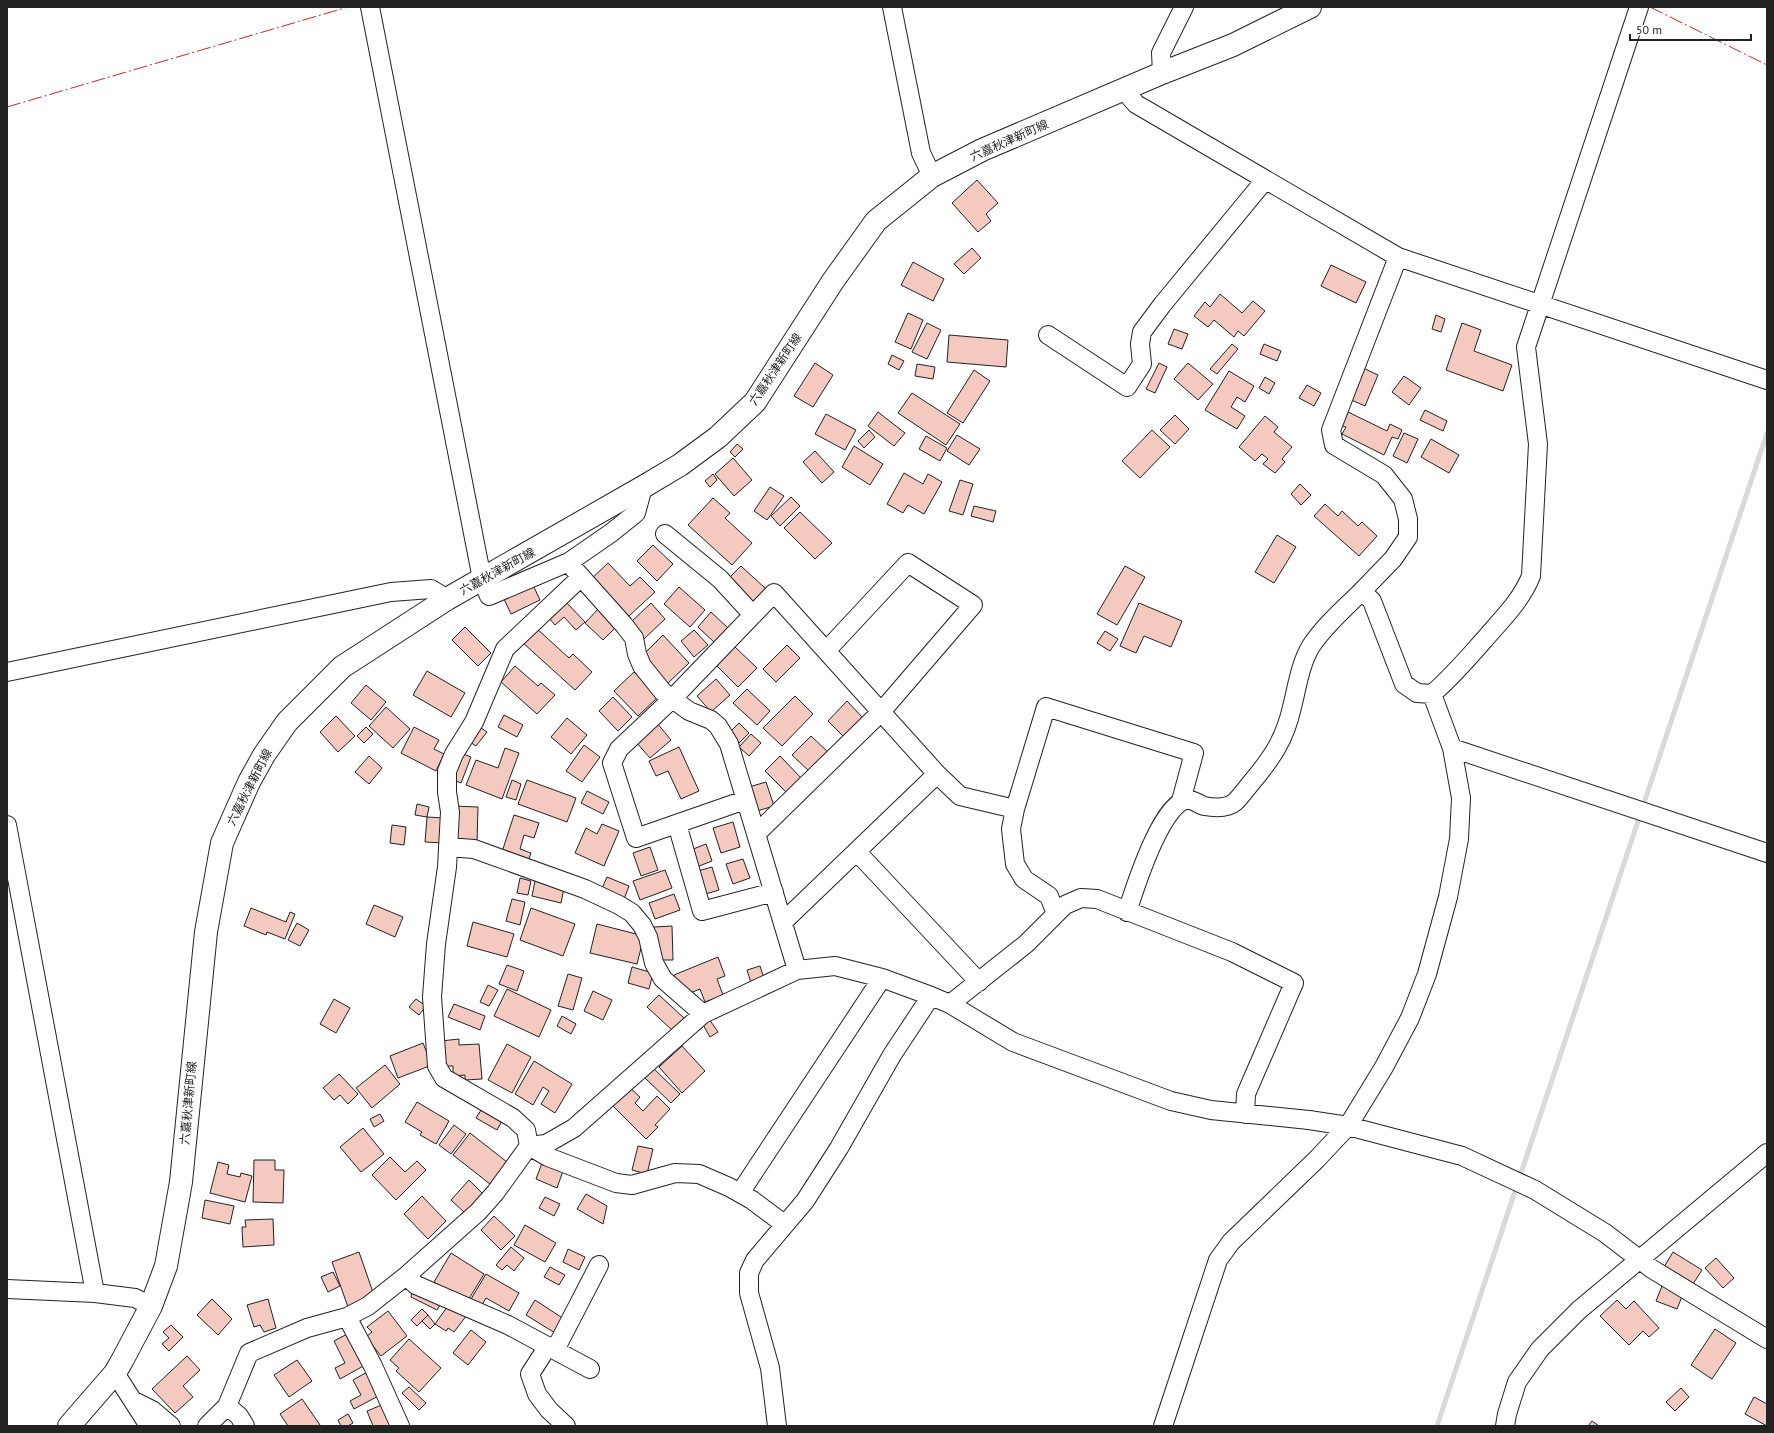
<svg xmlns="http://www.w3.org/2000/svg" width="1774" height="1433" viewBox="0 0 1774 1433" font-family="'PT Sans','Noto Sans JP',sans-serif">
<rect width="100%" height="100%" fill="#fff"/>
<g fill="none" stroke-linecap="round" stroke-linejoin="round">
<path stroke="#d9d9d9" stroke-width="5" d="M1437,1426L1767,433"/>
</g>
<path fill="#f3c9c0" stroke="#222" d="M977,180L998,203L986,214L991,221L978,232L952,203Z
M972,248L981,258L964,274L954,264Z
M913,262L944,279L933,301L901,285Z
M1331,265L1366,282L1356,303L1321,286Z
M1220,294L1242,313L1253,301L1265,311L1244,336L1238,331L1234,337L1214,320L1208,327L1194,316L1205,302L1210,307Z
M908,313L923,320L911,349L895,342Z
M1436,315L1445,319L1441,332L1432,329Z
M927,323L941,330L927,359L912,352Z
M1462,323L1481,330L1474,351L1512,365L1503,391L1446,370Z
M1174,329L1188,334L1182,349L1168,344Z
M949,335L1008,340L1006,367L947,362Z
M1232,344L1238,349L1217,374L1210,369Z
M1264,344L1281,351L1277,361L1260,354Z
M892,355L904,361L899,370L888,364Z
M815,363L833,375L813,407L794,396Z
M1159,363L1167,367L1155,393L1146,389Z
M1188,363L1213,384L1198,400L1174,379Z
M917,364L935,367L933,379L915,376Z
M1363,368L1378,375L1365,406L1349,399Z
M974,370L990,381L963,423L947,413Z
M1229,371L1254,386L1245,402L1237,397L1231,407L1245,416L1237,429L1205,410Z
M1404,376L1421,388L1409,405L1392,392Z
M1265,377L1275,383L1269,394L1259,388Z
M1307,385L1321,393L1314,406L1299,398Z
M912,393L960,424L946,445L898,413Z
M1425,410L1447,421L1443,431L1420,420Z
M878,412L905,433L894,446L868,426Z
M1348,412L1387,431L1390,424L1402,430L1398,439L1392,437L1384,455L1342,434L1346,427L1342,426Z
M826,414L856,430L845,450L815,434Z
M1175,415L1189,429L1175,444L1160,430Z
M1265,416L1278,427L1274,432L1292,447L1282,459L1285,462L1275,473L1263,464L1268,459L1262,454L1255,461L1239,447Z
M869,430L875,437L864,448L858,441Z
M1152,430L1170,447L1140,478L1122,461Z
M1404,433L1418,439L1407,463L1393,456Z
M957,435L980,449L969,465L947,451Z
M926,436L947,448L940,461L919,449Z
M1431,439L1459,455L1449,473L1421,457Z
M737,444L743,449L735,457L730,452Z
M854,446L883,464L870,485L842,467Z
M815,451L834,472L822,483L803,462Z
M733,458L752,480L734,496L715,474Z
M904,473L923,484L928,474L942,482L924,514L908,505L903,513L887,504Z
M713,474L717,480L710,487L705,481Z
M960,480L973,484L963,515L949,511Z
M1300,484L1311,495L1301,505L1291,494Z
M770,487L784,496L767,520L754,511Z
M791,497L800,506L780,526L771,516Z
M713,498L730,513L725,518L752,543L732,565L688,525Z
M1325,504L1338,516L1342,511L1358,526L1362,522L1377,536L1359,556L1314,516Z
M974,506L996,511L993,522L971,516Z
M800,512L832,543L815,559L784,528Z
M1277,535L1296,547L1274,583L1255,572Z
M653,545L673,564L657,581L637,561Z
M608,563L630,586L640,577L655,592L629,616L621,608L618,611L589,581Z
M741,566L766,589L754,602L729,578Z
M1125,566L1145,577L1117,625L1097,614Z
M533,585L540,600L511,614L504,599Z
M679,587L705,610L690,627L664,604Z
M565,601L585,622L576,630L564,617L555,625L548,617Z
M651,603L665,619L644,639L629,624Z
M1139,603L1182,621L1171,647L1144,636L1136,653L1120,646Z
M600,607L618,625L603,640L585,623Z
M711,612L729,629L715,643L698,627Z
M465,627L491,653L478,666L452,640Z
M535,627L569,658L573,654L592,672L575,690L522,642Z
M694,630L708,645L694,657L681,641Z
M1105,631L1118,639L1110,651L1097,643Z
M663,635L689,663L668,683L642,656Z
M787,645L800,658L776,682L763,669Z
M735,647L757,668L738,687L716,665Z
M515,666L538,686L541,683L555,695L537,714L501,682Z
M427,671L465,693L451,717L413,695Z
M634,672L658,697L638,716L614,691Z
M716,679L730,695L711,712L697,696Z
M366,685L386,702L371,720L351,703Z
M747,689L770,711L757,725L733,703Z
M795,696L813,714L782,746L763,728Z
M613,697L632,717L618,731L599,711Z
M847,701L863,718L844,737L828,721Z
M386,707L410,729L393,748L369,726Z
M504,715L523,725L517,737L498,727Z
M336,716L355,736L338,752L320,732Z
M567,718L587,735L571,754L551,737Z
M657,723L671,740L650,758L636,742Z
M739,723L749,733L737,745L727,735Z
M477,725L487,732L476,746L467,740Z
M366,727L373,734L364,743L357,736Z
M414,727L439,740L434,749L444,754L436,771L401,753Z
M751,734L761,743L749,756L739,747Z
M811,736L829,753L810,772L792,755Z
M584,745L600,757L582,782L566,771Z
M679,747L699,791L681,799L668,771L656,776L649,761Z
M505,748L519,753L502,799L466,785L476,760L498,768Z
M461,753L471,757L461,783L451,779Z
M369,756L382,768L369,784L355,772Z
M780,756L803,780L788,794L765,771Z
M512,780L521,784L516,800L506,797Z
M527,780L576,798L567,822L518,804Z
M766,782L774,806L757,811L749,787Z
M587,791L609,802L603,814L581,803Z
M417,804L429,807L427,817L415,815Z
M454,806L478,807L477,843H453Z
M514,815L539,823L534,838L524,835L520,849L531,853L527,864L501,855Z
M427,817L444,818L443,843L425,842Z
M733,822L740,847L721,853L713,828Z
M602,824L619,831L604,866L575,853L586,828L597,834Z
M392,825L406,827L404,845L390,843Z
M706,844L712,861L694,868L688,851Z
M650,847L658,870L641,876L633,853Z
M743,859L750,878L733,884L726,864Z
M712,867L719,890L702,895L694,872Z
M665,870L672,888L640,900L633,881Z
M607,877L629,886L623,902L600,893Z
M520,878L531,881L528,895L517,893Z
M535,881L564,888L561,903L532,896Z
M674,894L680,910L655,919L649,903Z
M512,899L525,902L520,925L506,921Z
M374,905L403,917L395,937L366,924Z
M251,908L286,922L290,912L295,914L285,939L267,932L266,935L244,926Z
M531,908L575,924L563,956L520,940Z
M473,922L514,934L507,957L467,946Z
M297,923L309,930L300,946L288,940Z
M597,924L644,936L637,964L590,953Z
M672,926L673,960H655L654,927Z
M718,957L725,976L717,979L723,995L705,1002L700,989L683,996L674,975Z
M507,965L524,971L517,991L499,984Z
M760,966L765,982L752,986L747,970Z
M632,967L653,973L649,989L628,983Z
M568,974L582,978L573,1010L558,1006Z
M488,985L498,990L489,1006L480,1002Z
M507,989L551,1010L539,1037L494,1016Z
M593,991L612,1000L603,1020L584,1011Z
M659,995L684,1018L672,1030L647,1007Z
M334,999L350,1008L336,1033L320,1024Z
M416,999L426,1006L419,1015L409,1007Z
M454,1004L485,1016L480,1030L448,1017Z
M562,1016L576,1024L571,1034L557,1026Z
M709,1019L718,1032L710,1037L702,1023Z
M459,1039V1045L479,1044L482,1079L465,1080V1075L453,1076V1066H442L441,1041Z
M423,1043L432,1065L398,1078L390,1056Z
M507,1044L531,1057L512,1093L488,1080Z
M682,1046L705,1071L682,1093L659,1067Z
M534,1061L572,1084L555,1113L541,1104L549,1091L543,1087L533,1105L515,1094Z
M385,1065L400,1084L372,1108L356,1088Z
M654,1069L680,1094L671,1103L645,1078Z
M339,1074L358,1094L348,1104L340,1095L334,1100L323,1088Z
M629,1087L640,1097L635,1103L643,1111L657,1096L670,1109L655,1125L658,1127L646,1139L612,1105Z
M417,1102L449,1121L436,1144L420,1135L422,1132L405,1122Z
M483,1107L503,1119L497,1130L476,1118Z
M380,1114L384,1121L374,1127L370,1119Z
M454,1125L466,1134L451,1154L439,1145Z
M363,1128L384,1154L361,1172L340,1147Z
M470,1133L507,1162L490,1184L453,1155Z
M638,1146L653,1149L647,1174L632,1170Z
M390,1157L405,1172L417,1161L426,1170L396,1200L372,1175Z
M254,1160H275V1170H284L283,1203L253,1202Z
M218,1162L229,1165L227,1174L240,1177L241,1173L252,1176L245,1202L210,1193Z
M542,1163L563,1171L557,1188L536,1179Z
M469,1180L483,1194L465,1213L451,1200Z
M586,1194L607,1206L603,1224L577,1209Z
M422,1196L446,1221L428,1239L404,1214Z
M545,1197L560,1204L554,1216L539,1208Z
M205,1200L234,1206L230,1224L202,1218Z
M494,1216L515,1236L501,1250L481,1230Z
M273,1219L274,1245L243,1247L242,1227H246L245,1220Z
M525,1225L556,1243L545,1262L514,1245Z
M511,1247L524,1258L514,1271L507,1265L502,1270L496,1265Z
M568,1249L585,1257L579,1270L563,1262Z
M359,1252L375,1298L348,1307L332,1262Z
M1673,1252L1702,1270L1693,1284L1664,1267Z
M451,1253L484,1274L467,1302L434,1282Z
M1716,1258L1734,1278L1723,1288L1705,1268Z
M550,1267L565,1275L559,1285L544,1277Z
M333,1272L340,1286L328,1292L321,1277Z
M486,1274L519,1293L509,1311L486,1298L482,1305L471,1299Z
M1662,1286L1683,1294L1677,1309L1656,1301Z
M413,1287L442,1302L437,1310L411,1297Z
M212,1299L232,1319L218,1335L197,1315Z
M268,1299L276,1328L264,1332L260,1325L254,1327L247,1305Z
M535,1300L564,1319L555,1333L526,1315Z
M1617,1300L1626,1309L1634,1301L1659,1328L1649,1337L1643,1331L1629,1345L1600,1316Z
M450,1303L467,1315L454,1332L448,1328L446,1331L435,1324Z
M422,1309L428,1315L417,1326L411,1320Z
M388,1311L407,1336L381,1356L366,1337L372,1332L367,1327Z
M428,1315L435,1324L430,1329L422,1321Z
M171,1325L183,1337L169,1351L162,1344L169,1338L163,1332Z
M1715,1329L1736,1343L1712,1379L1691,1365Z
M471,1330L486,1342L468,1365L453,1353Z
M351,1332L367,1364L340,1379L335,1368L345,1363L334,1341Z
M409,1339L441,1368L419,1392L396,1371L399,1368L390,1360Z
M187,1356L200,1370L183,1386L193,1397L175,1413L152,1389Z
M297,1360L312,1381L289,1397L274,1375Z
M369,1371L382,1394L354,1409L350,1401L361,1395L353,1380Z
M409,1387L426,1403L419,1410L402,1393Z
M1681,1388L1689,1397L1675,1411L1666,1402Z
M1754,1397L1767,1404V1426L1745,1414Z
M302,1399L320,1425L319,1426H288L280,1414Z
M384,1404L393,1426H373L367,1411Z
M348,1414L353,1423L348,1426H341L338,1420Z
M1592,1421L1599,1426H1588Z"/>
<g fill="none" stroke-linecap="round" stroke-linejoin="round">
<defs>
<path id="minor" d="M370,7L482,579L489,596L569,562L611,533L636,513L643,487
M892,7L921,153L932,176
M1162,73L1161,53L1184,7
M1123,89L1136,104L1398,257L1767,380
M1398,257L1331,430L1334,445L1384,475L1403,499L1408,519V537L1393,559L1362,591L1372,601L1404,684L1417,693L1432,694
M1048,335L1127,387L1142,364L1140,344L1142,332L1162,305L1265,180
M665,534L720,579L753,615
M574,569L624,625L634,638L637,654L642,666L663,692L689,711L711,720L718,726L729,744L797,970
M580,578L505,649L474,722L454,754L447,771V792L450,812L447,867L436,944L432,997L437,1066L444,1078L513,1118L526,1130L529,1146L548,1157L616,1183L632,1185L675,1173L699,1174L729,1187L752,1200L784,1224
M7,672L391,592L431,589L447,599
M1452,748L1767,853
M937,774L960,796L1015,809
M745,800L636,838L612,763L619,749L672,699L774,593L937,774L783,922
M677,824L702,911L774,892
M7,825L95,1293
M756,834L881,712L973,605L908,563L826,651
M448,847L474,849L585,889L619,905L632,913L642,925L648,937L654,963L663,979L703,1014
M857,852L979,982
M1127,912C1134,891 1163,796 1190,800C1195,801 1199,804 1204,806C1215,808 1227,809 1235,802C1241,796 1246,789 1251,783C1272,758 1285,739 1292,707C1297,688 1300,664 1311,646C1324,626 1345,608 1362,591
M1056,914L1049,896L1024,879L1015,864L1011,829L1015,809L1046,707L1194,753L1181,801
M950,1004L1026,944L1065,905L1081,898L1097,899L1232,952L1294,983L1246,1094L1245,1114
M740,1193L882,978
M406,1276L416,1285L508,1325L590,1369
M7,1289L95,1293L135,1298L151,1306
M347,1317L373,1366L400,1426
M548,1346L530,1374L537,1394L549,1410L566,1426
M555,1350L599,1265
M115,1373L149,1426
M136,1402L152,1410L171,1426
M227,1406L239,1416L245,1426
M207,1426L227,1406L249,1353L307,1328L347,1317L368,1306L406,1276L478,1212L495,1193L529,1146L546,1144L574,1128L703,1014L797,970L835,966L882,978L931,996L950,1004L1013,1042L1171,1101L1211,1110L1309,1120L1348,1126L1462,1156L1535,1190L1605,1233L1652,1269L1767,1339
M777,1426L770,1368L749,1293V1273L755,1260L805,1201L839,1148L892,1055L931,996
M1163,1426L1218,1260L1231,1242L1317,1159L1348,1126L1384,1067L1410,1018L1427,974L1448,897L1459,839L1461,798L1452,748L1432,694C1451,678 1467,659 1484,640C1501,620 1521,601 1531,576L1538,444L1526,347L1639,7
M1505,1426L1507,1414L1517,1382L1540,1349L1579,1310L1767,1153"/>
<path id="major" d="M69,1426L115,1373L123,1359L151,1306L166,1266L181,1182L206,932L222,843L249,782L264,755L287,722L342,667L447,599L643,487L680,465L718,437L755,402L833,281L876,221L932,176L982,150L1162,73L1233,45L1310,7"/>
</defs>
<use href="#minor" stroke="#222" stroke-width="20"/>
<use href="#major" stroke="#222" stroke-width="24"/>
<use href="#minor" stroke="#fff" stroke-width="18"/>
<use href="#major" stroke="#fff" stroke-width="22"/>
<path stroke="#c62828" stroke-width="1" stroke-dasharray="14 3 2 3" stroke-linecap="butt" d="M1650,7L1767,65
M7,107L348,7"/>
</g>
<g text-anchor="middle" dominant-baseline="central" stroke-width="3" stroke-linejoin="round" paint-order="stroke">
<g font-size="12" fill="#222" stroke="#fff">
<text transform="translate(1009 140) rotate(-24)">六嘉秋津新町線</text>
<text transform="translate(775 369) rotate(-56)">六嘉秋津新町線</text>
<text transform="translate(497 571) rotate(-29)">六嘉秋津新町線</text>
<text transform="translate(249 787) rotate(-63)">六嘉秋津新町線</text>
<text transform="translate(188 1103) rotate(-85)">六嘉秋津新町線</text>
</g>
</g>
<rect width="1774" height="1433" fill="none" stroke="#222222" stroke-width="16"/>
<path d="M1630 34v6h121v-6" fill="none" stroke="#222222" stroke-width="2"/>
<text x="1636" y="34" font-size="12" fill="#222222" stroke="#ffffff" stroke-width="3" paint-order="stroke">50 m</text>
</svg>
